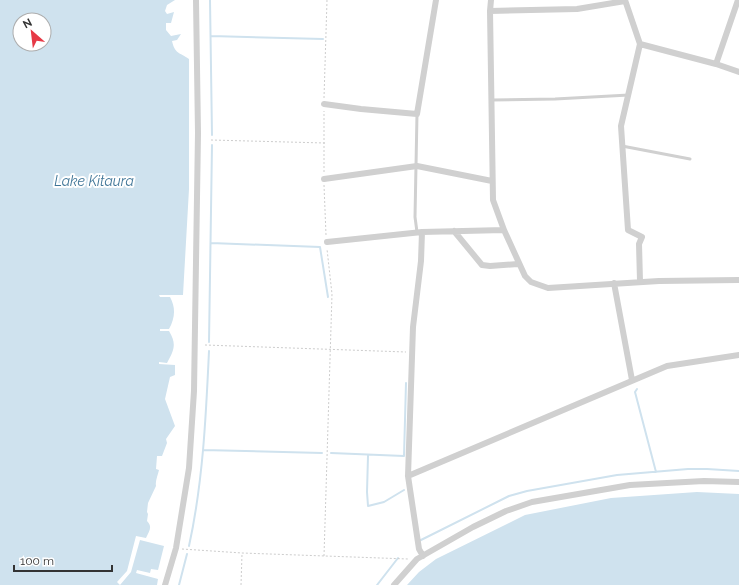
<svg xmlns="http://www.w3.org/2000/svg" width="739" height="585" viewBox="0 0 739 585" font-family="Raleway,sans-serif">
<rect width="100%" height="100%" fill="#fff"/>
<path fill="#cfe2ee" fill-rule="evenodd" d="M0,0H175L167,5L165,11L167,14L174,12L171,23H166V30L171,36L181,34L177,40L172,41C175,54 179,52 189,59V189L183,295H159L160,297H170C176,308 175,318 169,329H160V331H169C177,344 174,350 167,363L159,362V364L175,365V375L170,377L165,399L175,426L166,439L167,443L162,456H157L156,469L159,470C158,475 155,481 156,486L148,503L147,512L148,514L147,521C153,527 149,531 146,538L136,536L127,571L117,582L120,585L131,572L140,540L164,546L158,570L151,569L150,573L137,570L136,573L158,579L157,585H0ZM20,20H44V44H20Z
M697,492L739,494V585H407L419,572L436,559L525,515L611,498Z"/>
<g fill="none" stroke-linecap="round" stroke-linejoin="round">
<path stroke="#cfe2ee" stroke-width="2" d="M210,0L212,135
M211,36L323,39
M211,243L320,247L328,297
M209,342L212,145
M637,389L635,392L656,472
M203,450L322,453
M331,453L404,456L406,383
M368,456L367,492L368,506L384,502L404,490
M419,541L509,496L527,491L617,475L688,469H707L739,471
M189,546C203,482 206,416 209,351
M179,585L187,554
M377,585L398,558"/>
<path stroke="#cdcdcd" stroke-width="1" stroke-dasharray="2 2" stroke-linecap="butt" d="M324,98L327,0
M211,140L325,143
M324,172V111
M324,185L326,235
M205,345L406,352
M182,549L242,553L408,559
M324,556L332,294L327,249
M241,585L242,554"/>
<path stroke="#d0d0d0" stroke-width="3" d="M492,100L555,99L629,95
M417,114L415,217L417,232
M622,146L690,159"/>
<path stroke="#d0d0d0" stroke-width="6" d="M491,0L490,11L493,200L504,230L525,276L531,282L548,288L659,281L739,280
M625,0L640,44L621,126L628,230L642,237L639,244L640,281
M490,11L577,9L625,1
M640,44L716,64L739,72
M716,64L738,0
M324,104L361,109L417,114L436,0
M324,179L417,166L492,181
M454,231L482,265L490,266L518,264
M422,232L421,261L413,327L408,476L419,549L423,556
M327,242L422,232L504,230
M614,283L632,380
M408,476L667,366L739,355
M165,585L176,548L189,468L194,391L198,133L196,0
M394,585L417,559L473,527L506,511L532,502L630,485L704,481L739,482"/>
</g>
<g text-anchor="middle" dominant-baseline="central" stroke-width="4" stroke-linejoin="round" paint-order="stroke">
<g font-size="14" font-style="italic" fill="#3f7597" stroke="#fff">
<text x="94" y="181">Lake Kitaura</text>
</g>
</g>
<g transform="translate(32 32) rotate(332)"><circle r="19" fill="#ffffff" stroke="#adadad"/>
<path d="M0-3L7 15L0 10L-7 15Z" fill="#e63946"/>
<text y="-6" font-size="11" font-weight="bold" text-anchor="middle" fill="#333333">N</text>
</g>
<path d="M14 565v6h98v-6" fill="none" stroke="#333333" stroke-width="2"/>
<text x="20" y="565" font-size="12" fill="#333333" stroke="#ffffff" stroke-width="3" paint-order="stroke">100 m</text>
</svg>
